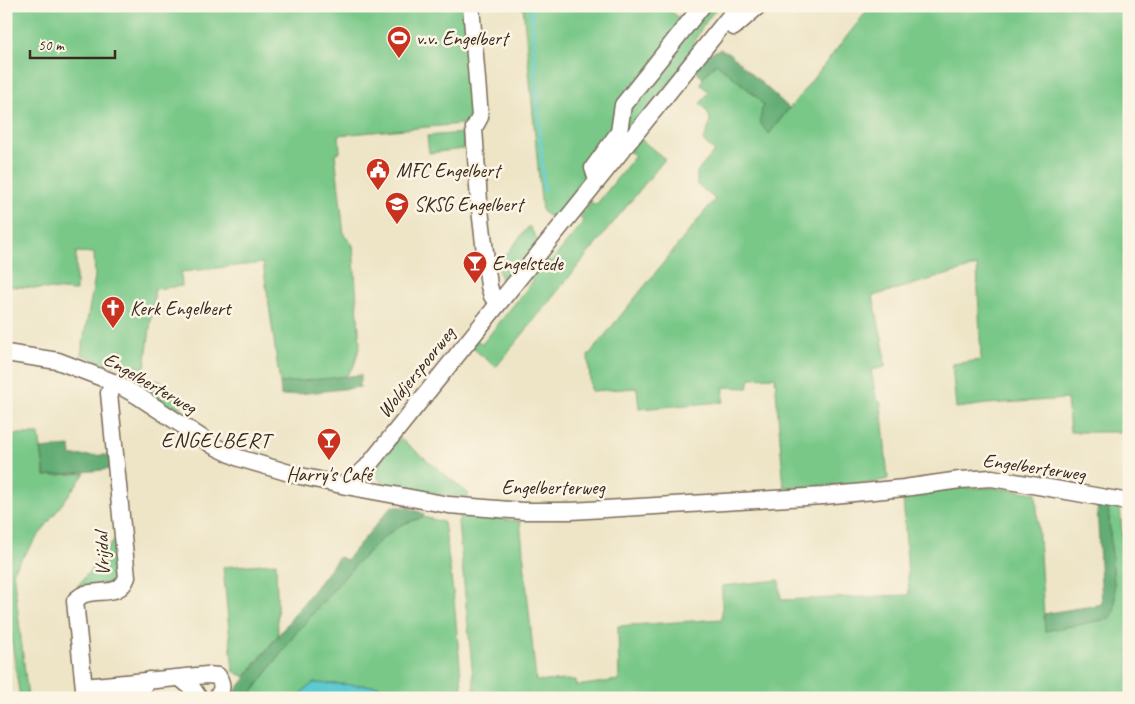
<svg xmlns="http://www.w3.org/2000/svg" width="1135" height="704" viewBox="0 0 1135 704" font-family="Caveat,sans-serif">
<rect width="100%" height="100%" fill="#fcf5e5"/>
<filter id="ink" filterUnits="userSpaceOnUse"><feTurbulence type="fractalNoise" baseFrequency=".02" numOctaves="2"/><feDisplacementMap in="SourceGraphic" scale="10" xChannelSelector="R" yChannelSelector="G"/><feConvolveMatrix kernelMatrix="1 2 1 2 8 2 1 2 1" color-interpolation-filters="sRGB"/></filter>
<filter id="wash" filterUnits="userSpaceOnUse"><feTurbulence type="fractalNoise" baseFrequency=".0096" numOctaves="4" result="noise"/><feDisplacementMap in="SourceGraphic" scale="20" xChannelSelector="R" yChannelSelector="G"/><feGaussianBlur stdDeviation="1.12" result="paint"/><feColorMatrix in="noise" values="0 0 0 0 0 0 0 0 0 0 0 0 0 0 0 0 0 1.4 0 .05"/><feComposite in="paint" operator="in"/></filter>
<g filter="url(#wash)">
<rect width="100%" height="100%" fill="#eee5c7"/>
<path fill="#79c888" stroke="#5a7953" d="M6,6H467L472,123L339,135L340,152L335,153L344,235L353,245L360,345L354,366L345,377L280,383L263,263L181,272L182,286L155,289L145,368L103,363L81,354L95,277L94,253L76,252V291L6,286Z
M523,6H665L684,22L615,130L591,164L586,188L557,223L542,211Z
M707,6H718C706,22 692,38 691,58L621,143L628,109Z
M871,6H1129V432H1070L1067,399L987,404L956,408L952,364L981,360L977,266L873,296L884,349L885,367L871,370L876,398L881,403L888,479L871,483L784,488L775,377L750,378L748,388L724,387L723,402L639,409L637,388L591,391L588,356L715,199L697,184V172L715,151L703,141C710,125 715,116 700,104L709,92L701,85L703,78L716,63L756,96L763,105C761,116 761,126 769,134Z
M463,133L464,149L429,153L427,136Z
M639,138L665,159L496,367L470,346L476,339L482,344L533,281L529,277L544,258L551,262L584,221L579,217L591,202L596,205L635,156L629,151Z
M529,226L540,243L504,288L497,266Z
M139,379C157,378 171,383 178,400C180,406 182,410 181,415L129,385L133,380Z
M6,434H39L45,476L85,473L13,570L28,698H20L7,609Z
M398,439H401L468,493V498L388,487C363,474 387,453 398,439Z
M960,488H997L1036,493L1045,631L1108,619C1116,613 1115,606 1115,597L1108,505L1120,506L1126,583H1129V698H475L458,522L460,517L465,516L520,521L536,681L576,680V686L619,680L618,626L722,619V586L779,580L781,600L909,595L903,495Z
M423,517L444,522L454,600L463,698H378V686L314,683L304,690L299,698H248L296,633L356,564L383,538L401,525Z
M120,533L122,571L115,582L77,587Z
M276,563L278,635L245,677L233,671L223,567Z"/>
<path fill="#62ac74" stroke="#4e6b49" d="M720,49L729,53L789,108L769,134C757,122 760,121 763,105L756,96L716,63L703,78L695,71L707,55Z
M361,375V382H359L360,387L281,396L280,383Z
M70,446L71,456L110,455L111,469L45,476L41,449Z
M1097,504L1108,505L1115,597C1115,606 1116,613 1108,619L1045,631L1044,614L1102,604Z
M392,506L409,508L424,514L423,517L401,525L383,538L356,564L296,633L248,698H230L339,557L346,560Z"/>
<path fill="#5dcad2" stroke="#4c7a78" d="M314,683L378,686V698H299L304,690Z"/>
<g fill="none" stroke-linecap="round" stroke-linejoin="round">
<path stroke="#5dcad2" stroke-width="3" d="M531,6L544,191"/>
</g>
</g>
<g filter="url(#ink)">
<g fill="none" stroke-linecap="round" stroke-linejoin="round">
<defs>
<path id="minor" d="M471,6L480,117L474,128L479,201L489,286L492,296L498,303
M726,22L734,27L758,6
M597,180L593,168L619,132L623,105L702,6
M6,353L58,361L113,382L138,396L214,446L239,458L296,475L346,486L449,505L523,511H571L823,496L904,488L960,480L992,478L1129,502
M346,486L367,467L738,6
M180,678L193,689L199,698
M84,687L207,675L218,676C223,685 223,690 216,698
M85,698L75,601C78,598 81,595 85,594C101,589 120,597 127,577L109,393L113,382
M135,698L149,680"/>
</defs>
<use href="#minor" stroke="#7a6b59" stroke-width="19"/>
<use href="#minor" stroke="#fff" stroke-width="16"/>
</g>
</g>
<defs>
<symbol id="stadium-pin" viewBox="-11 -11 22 30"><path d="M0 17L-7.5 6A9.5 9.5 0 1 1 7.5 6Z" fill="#c8321e" stroke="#fcf5e5"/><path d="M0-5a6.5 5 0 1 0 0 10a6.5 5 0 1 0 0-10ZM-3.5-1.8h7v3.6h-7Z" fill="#fff"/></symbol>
<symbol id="civic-pin" viewBox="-11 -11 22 30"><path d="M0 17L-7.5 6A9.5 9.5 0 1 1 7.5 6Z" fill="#c8321e" stroke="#fcf5e5"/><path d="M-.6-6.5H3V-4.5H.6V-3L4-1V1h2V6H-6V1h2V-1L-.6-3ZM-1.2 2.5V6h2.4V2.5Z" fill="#fff"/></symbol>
<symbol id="school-pin" viewBox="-11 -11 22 30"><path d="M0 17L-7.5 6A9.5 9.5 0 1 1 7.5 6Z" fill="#c8321e" stroke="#fcf5e5"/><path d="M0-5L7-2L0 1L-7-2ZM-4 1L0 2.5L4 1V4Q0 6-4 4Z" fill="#fff"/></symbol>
<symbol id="bar-pin" viewBox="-11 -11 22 30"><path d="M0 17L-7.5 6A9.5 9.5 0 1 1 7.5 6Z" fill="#c8321e" stroke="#fcf5e5"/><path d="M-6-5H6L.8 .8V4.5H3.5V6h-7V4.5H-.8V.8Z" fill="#fff"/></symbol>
<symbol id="church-pin" viewBox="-11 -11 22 30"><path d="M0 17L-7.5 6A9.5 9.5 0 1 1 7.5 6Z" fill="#c8321e" stroke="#fcf5e5"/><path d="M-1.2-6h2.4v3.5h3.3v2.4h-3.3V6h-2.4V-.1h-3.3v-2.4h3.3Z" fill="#fff"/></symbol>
</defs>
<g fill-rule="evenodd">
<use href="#stadium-pin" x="385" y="24" width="28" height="38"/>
<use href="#civic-pin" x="364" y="156" width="28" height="38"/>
<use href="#school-pin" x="383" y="190" width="28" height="38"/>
<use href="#bar-pin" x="461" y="249" width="28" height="38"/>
<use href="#church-pin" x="99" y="294" width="28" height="38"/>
<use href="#bar-pin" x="315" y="426" width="28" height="38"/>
</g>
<g text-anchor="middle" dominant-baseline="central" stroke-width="5" stroke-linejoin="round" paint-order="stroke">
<g font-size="20" fill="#3b2a1e" stroke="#fcf5e5" text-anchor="start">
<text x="416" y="38">v.v. Engelbert</text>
<text x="396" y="170">MFC Engelbert</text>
<text x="414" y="204">SKSG Engelbert</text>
<text x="492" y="263">Engelstede</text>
<text x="130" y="308">Kerk Engelbert</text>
<text x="329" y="474" text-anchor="middle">Harry's Café</text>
</g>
<g font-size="20" fill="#3b2a1e" stroke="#fcf5e5">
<text transform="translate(416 372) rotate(-51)">Woldjerspoorweg</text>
<text transform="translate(150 383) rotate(30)">Engelberterweg</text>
<text transform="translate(1034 467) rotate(8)">Engelberterweg</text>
<text x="553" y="487">Engelberterweg</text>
<text transform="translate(102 554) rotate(-92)">Vrijdal</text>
</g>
<g font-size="22" letter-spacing="1" fill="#3b2a1e" stroke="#fcf5e5">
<text x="216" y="440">ENGELBERT</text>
</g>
</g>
<rect width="1135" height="704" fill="none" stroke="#fcf5e5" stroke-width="25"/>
<path d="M30 50v8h85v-8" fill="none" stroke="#3b2a1e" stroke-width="2.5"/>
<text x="38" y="50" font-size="15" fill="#3b2a1e" stroke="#fcf5e5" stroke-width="4" paint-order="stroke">50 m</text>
</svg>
